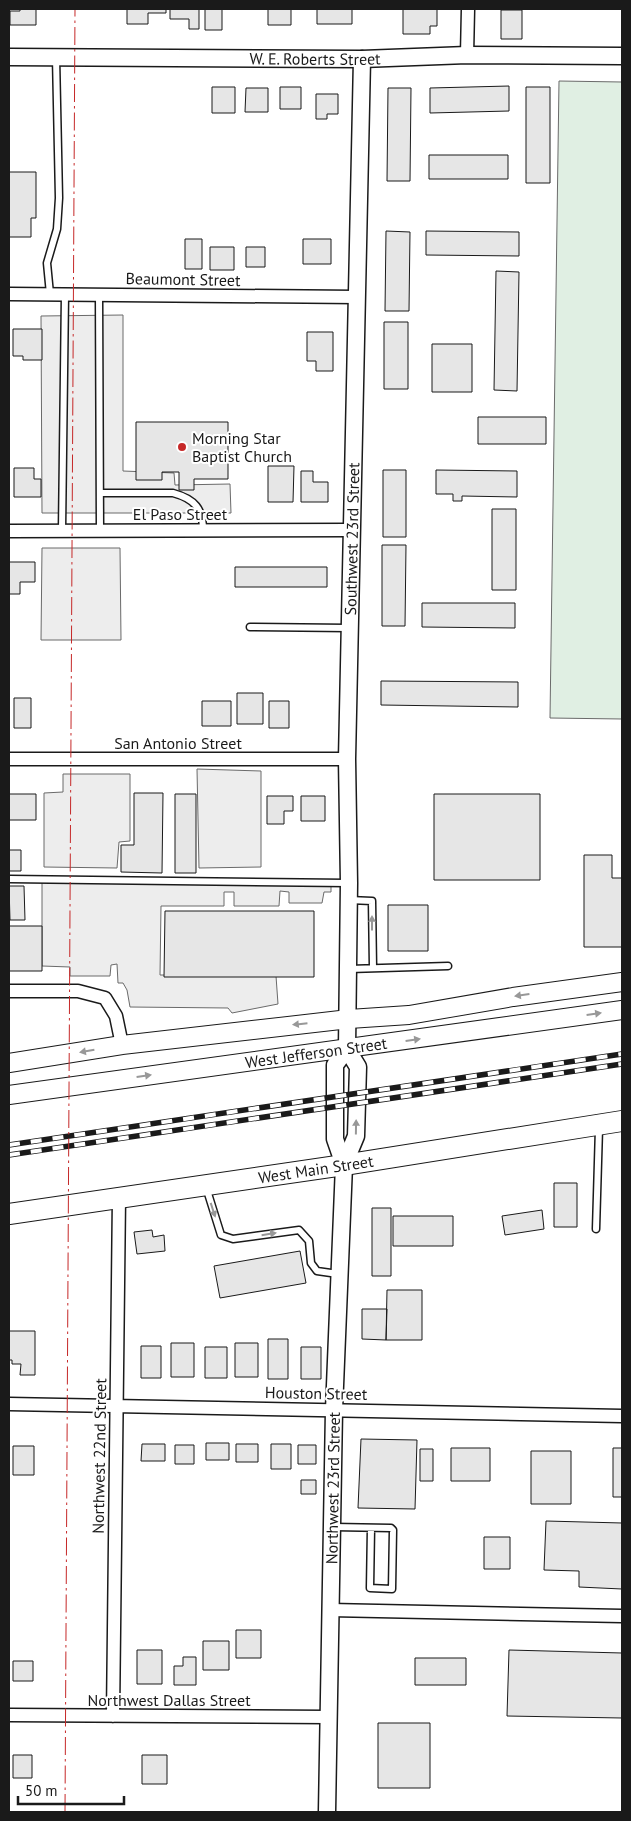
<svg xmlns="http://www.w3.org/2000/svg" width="631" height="1821" viewBox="0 0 631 1821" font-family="'PT Sans',sans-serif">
<rect width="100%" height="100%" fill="#fff"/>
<path fill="#e0efe3" stroke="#6a6a6a" d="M559,81L622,82V719L550,718Z"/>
<path fill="#ededed" stroke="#6a6a6a" d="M123,315V471L174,473L175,485L230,484L231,513H42L41,316Z
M42,548H120L121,640H41Z
M197,769L261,771V867L199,868Z
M63,774H130V841L119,842L117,868L44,867V793L63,792Z
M42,882L331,884V892H324L322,903H289V892L280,891L279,906H234V892H224V906H161L160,975L276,976L278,1004L232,1013L228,1008L130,1007L127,990L123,983H118L117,964L111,965L110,976H70V967L42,966Z"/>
<path fill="#e6e6e6" stroke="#1a1a1a" d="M20,9H36V25H10V11H20Z
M127,9H166V13H148V24H127Z
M170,9H199V29H189V19H170Z
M205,9H222V30H205Z
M268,9H291V25H268Z
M317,9H352V24H317Z
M403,9H437V26H430V34H403Z
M501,10H522V39H501Z
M509,86V111L430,113V88Z
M212,87H235V113H212Z
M280,87H301V109H280Z
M526,87H550V183H526Z
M246,88H268V112H245Z
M388,88H411L410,181H387Z
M316,94H338V114H327V119H316Z
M429,155H508V179H429Z
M9,172H36V218H31V237H9Z
M386,231L410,232L409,311H385Z
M426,231L519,232V256L426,255Z
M185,239H202V269H185Z
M303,239H331V264H303Z
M210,247H234V270H210Z
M246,247H265V267H246Z
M496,271L519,272L517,391L494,390Z
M384,322H408V389H384Z
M13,329H42V360H23V356H13Z
M307,332H333V371H316V361H307Z
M432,344H472V392H432Z
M478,417H546V444H478Z
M136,422H228V479H194V490H179V472H162V480H136Z
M268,466H294L293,502H268Z
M14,468H34V479H41V497H14Z
M383,470H406V537H383Z
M436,470L517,471V497L462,496V501H453V494H436Z
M301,471H313V482H328V502H301Z
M492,509H516V590H492Z
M382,545H406L405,626H382Z
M9,562H35V582H20V594H9Z
M235,567H327V587H235Z
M422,603H515V628L422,627Z
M381,681L518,682V707L381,705Z
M237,693H263V724H237Z
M14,698H31V728H14Z
M202,701H231V726H202Z
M269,701H289V728H269Z
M134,793H163L162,873L121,872V845H134Z
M9,794H36V820H9Z
M175,794H196V873H175Z
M434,794H540V880H434Z
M267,796H293V811H284V824H267Z
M301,796H325V821H301Z
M9,850H21V871H9Z
M584,855H612V878H622V947H584Z
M9,886H24L25,920H10Z
M388,905H428V951H388Z
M165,911H314V977H164Z
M9,926H42V971H9Z
M554,1183H577V1227H554Z
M372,1208H391V1276H372Z
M542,1210L544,1229L505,1235L502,1216Z
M393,1216H453V1246H393Z
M152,1230L153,1237L164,1235L165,1251L137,1254L134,1232Z
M300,1251L306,1283L220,1298L214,1266Z
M387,1290H422V1340H386Z
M362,1309H387L386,1340L362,1339Z
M9,1331H35V1375H20L21,1364H12V1360H9Z
M268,1339H288V1379H268Z
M171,1343H194V1377H171Z
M235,1343H258V1377H235Z
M141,1346H161V1378H141Z
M205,1347H227V1378H205Z
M301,1347H321V1379H301Z
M361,1439L417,1440L415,1509L358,1508Z
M206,1443H229V1460H206Z
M142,1444H165V1461H141Z
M236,1444H258V1462H236Z
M271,1444H291V1469H271Z
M175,1445H194V1464H175Z
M298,1445H316V1464H298Z
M13,1446H34V1475H13Z
M451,1448H490V1481H451Z
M613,1448H622V1497H613Z
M420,1449H433V1481H420Z
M531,1451H571V1504H531Z
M301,1480H316V1494H301Z
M546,1521L622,1523V1589L579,1587V1571L544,1570Z
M484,1537H510V1569H484Z
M236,1630H261V1658H236Z
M203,1641H229V1670H203Z
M137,1650H162V1684H137Z
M509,1650L622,1653V1718L507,1716Z
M183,1657H196V1685H174V1666H183Z
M415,1658H466V1685H415Z
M13,1661H33V1681H13Z
M378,1723H430V1788H378Z
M13,1755H32V1778H13Z
M142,1755H167V1784H142Z"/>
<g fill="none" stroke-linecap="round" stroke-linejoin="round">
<defs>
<path id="service" d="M50,294L47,263L57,229L59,198L56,57
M99,294L100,530
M100,493H173C195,499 203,509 203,530
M62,530L65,294
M250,627L349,628
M9,879L348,883
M349,900L372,901L373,968
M349,969L448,966
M206,1187L221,1235L233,1239L299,1230L309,1241L311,1263L317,1271L338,1274
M596,1229L599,1128
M333,1527L391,1528L393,1530L392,1589L370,1588L371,1528"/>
<path id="minor" d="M467,55L468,9
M9,294L357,297
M9,531L352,530
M9,759H347
M9,991H78L105,998L116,1016L122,1045
M9,1404L622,1416
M330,1610L622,1616
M9,1715L328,1717
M113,1716L119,1197"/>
<g id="tertiary">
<path id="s1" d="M9,57L362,59L467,55L622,56"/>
<path d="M344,1165L335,1139V1065L347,1049"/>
<path id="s2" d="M327,1812L334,1410L344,1165L356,1136L358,1067L347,1049L349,883L347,759L362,59"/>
</g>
<g id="secondary">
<path d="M9,1063L122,1045L349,1019L409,1015L513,997L622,982"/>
<path id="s3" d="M9,1095L622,1010"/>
</g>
<g id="primary">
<path id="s4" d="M9,1214L344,1165L622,1121"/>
</g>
</defs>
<use href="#service" stroke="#1a1a1a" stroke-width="9"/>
<use href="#minor" stroke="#1a1a1a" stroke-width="15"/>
<use href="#tertiary" stroke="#1a1a1a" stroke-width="19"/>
<use href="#secondary" stroke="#1a1a1a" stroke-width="20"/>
<use href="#primary" stroke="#1a1a1a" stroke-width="22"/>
<use href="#service" stroke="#fff" stroke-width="6"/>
<use href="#minor" stroke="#fff" stroke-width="12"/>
<use href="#tertiary" stroke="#fff" stroke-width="16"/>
<use href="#secondary" stroke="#fff" stroke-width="18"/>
<use href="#primary" stroke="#fff" stroke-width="20"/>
<defs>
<path id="rail" d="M9,1145L622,1054
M9,1155L622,1064"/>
</defs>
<use href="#rail" stroke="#1a1a1a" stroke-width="5.5"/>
<use href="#rail" stroke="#fff" stroke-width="4" stroke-dasharray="11" stroke-linecap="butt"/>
<path stroke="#c62828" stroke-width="1" stroke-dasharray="18 4 2.5 4" stroke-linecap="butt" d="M65,1812L75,9"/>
</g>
<defs><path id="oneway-solid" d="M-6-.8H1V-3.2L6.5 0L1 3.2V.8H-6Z" transform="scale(1.25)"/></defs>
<g fill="#989898">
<use href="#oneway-solid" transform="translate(372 923) rotate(-90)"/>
<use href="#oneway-solid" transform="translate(522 995) rotate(172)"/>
<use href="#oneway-solid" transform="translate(594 1014) rotate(-8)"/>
<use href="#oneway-solid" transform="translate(300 1024) rotate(174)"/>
<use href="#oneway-solid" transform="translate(413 1040) rotate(-8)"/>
<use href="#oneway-solid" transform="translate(87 1051) rotate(170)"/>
<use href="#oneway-solid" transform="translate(144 1076) rotate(-8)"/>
<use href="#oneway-solid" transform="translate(356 1127) rotate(-89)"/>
<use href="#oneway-solid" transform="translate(213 1210) rotate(72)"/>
<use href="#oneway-solid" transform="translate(269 1234) rotate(-9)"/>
</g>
<circle fill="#c62828" stroke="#fff" stroke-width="2" cx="182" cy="447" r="5"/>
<g text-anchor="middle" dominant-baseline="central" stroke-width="4" stroke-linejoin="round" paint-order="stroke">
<g font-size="16" fill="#1a1a1a" stroke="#fff">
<text stroke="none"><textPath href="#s1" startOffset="306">W. E. Roberts Street</textPath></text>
<text transform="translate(183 279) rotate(1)">Beaumont Street</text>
<text x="180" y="514">El Paso Street</text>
<text stroke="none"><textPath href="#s2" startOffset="1279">Southwest 23rd Street</textPath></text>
<text x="178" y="743">San Antonio Street</text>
<text stroke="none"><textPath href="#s3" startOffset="310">West Jefferson Street</textPath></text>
<text stroke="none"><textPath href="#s4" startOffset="310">West Main Street</textPath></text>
<text transform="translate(316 1393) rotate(1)">Houston Street</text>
<text transform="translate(99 1456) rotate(-89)">Northwest 22nd Street</text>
<text stroke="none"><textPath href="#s2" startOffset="324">Northwest 23rd Street</textPath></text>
<text x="169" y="1700">Northwest Dallas Street</text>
</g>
<g font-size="16" fill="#1a1a1a" stroke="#fff" text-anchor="start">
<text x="192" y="438">Morning Star<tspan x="192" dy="18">Baptist Church</tspan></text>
</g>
</g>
<rect width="631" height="1821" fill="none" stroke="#1a1a1a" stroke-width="20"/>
<path d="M18 1796v8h106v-8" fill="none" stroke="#1a1a1a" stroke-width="2.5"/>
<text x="25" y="1796" font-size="15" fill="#1a1a1a" stroke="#ffffff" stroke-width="4" paint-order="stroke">50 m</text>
</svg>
